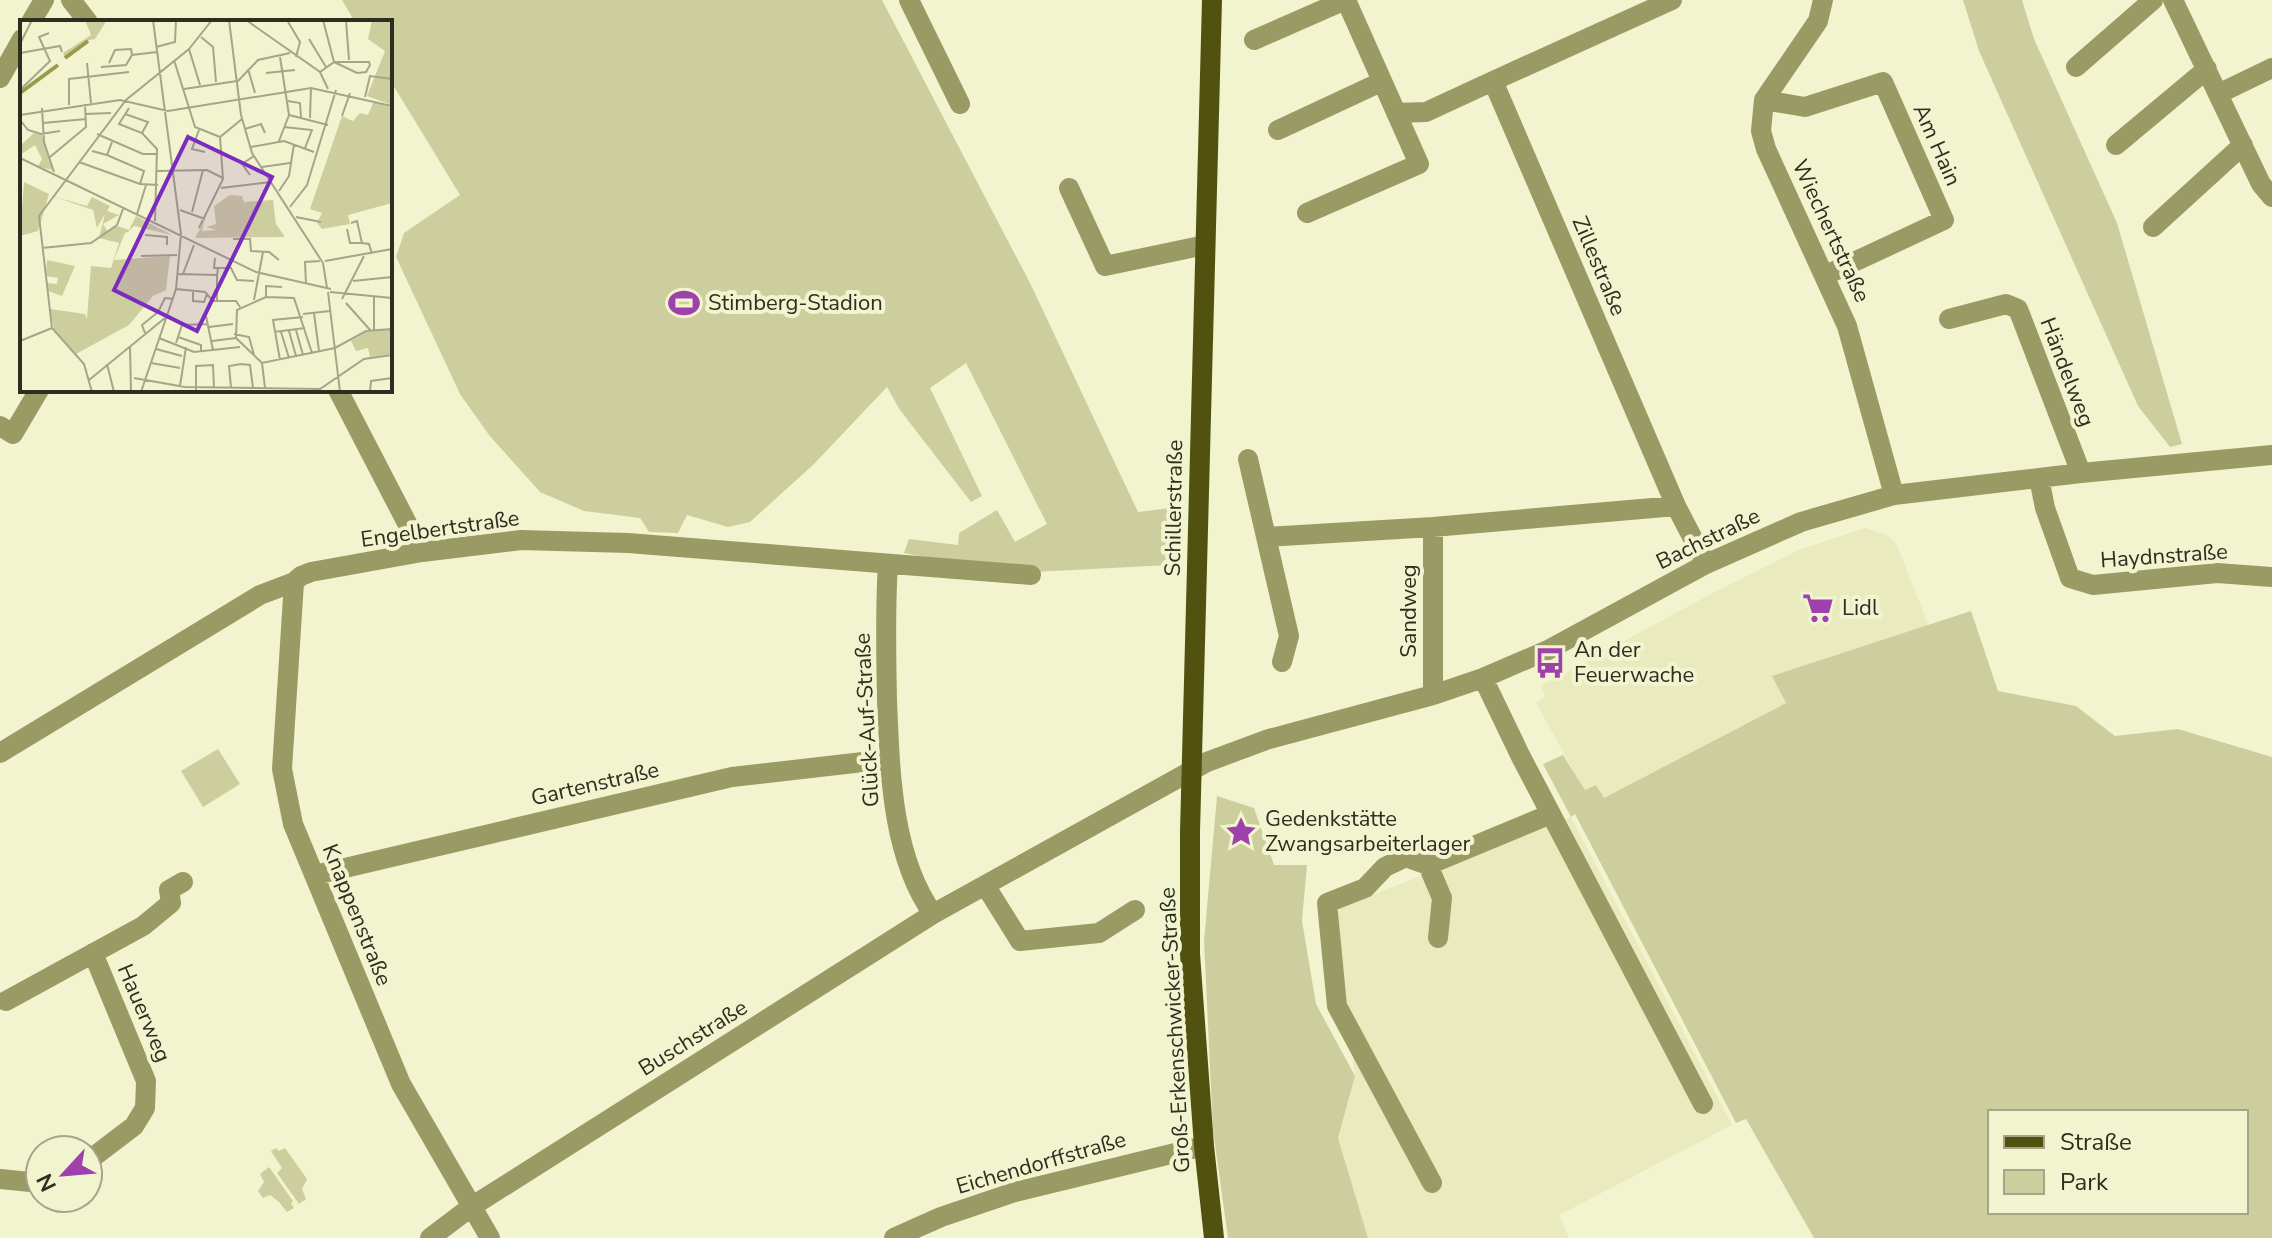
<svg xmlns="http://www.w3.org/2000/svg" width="2272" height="1238" viewBox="0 0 2272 1238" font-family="'Nunito Sans',sans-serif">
<rect width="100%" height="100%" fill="#f2f4cf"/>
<path fill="#e9eabe" d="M1865,528L1887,535L1896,543L1929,626L1773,676L1786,703L1603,799L1585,791L1536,703L1545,697L1541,686L1711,594L1799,550Z
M1571,817L1732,1125L1559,1215L1569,1238H1368L1338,1138L1355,1076L1334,910Z"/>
<path fill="#cdce9e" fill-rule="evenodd" d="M342,0H882L1031,285L1138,512L1170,508V565L1033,572L996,571L904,553L909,539L958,545L959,533L997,510L1015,542L1047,524L966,363L930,388L982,496L971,502L900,410L887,387L814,464L750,522L728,527L687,515L678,533L649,532L640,518L584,511L540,492L489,435L460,394L396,257L404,233L460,195L390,80V22H355Z
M1963,0H2022L2034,39L2117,223L2182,444L2170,447L2138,406L1979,51Z
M1971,611L1998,691L2076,706L2115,736L2178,729L2272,757V1238H1814L1746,1119L1736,1123L1575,814L1571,817L1543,764L1563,755L1585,790L1596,785L1604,798L1786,703L1772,676ZM2246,1112V1212H1990V1112Z
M218,749L240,784L203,807L181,771Z
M1217,796L1254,808L1274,865H1307L1302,921L1316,1004L1355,1076L1338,1138L1368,1238H1228L1213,1130L1204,941Z
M276,1148L279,1151L285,1148L307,1179L302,1189L306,1199L299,1204L277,1173L282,1168L271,1151Z
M269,1167L293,1201L291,1204L294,1208L287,1212L279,1202L270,1195L263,1198L258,1191L264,1182L260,1174Z"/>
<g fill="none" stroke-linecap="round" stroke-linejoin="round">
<path stroke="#9a9b64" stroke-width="20" d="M71,0L88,22
M909,0L960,104
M1823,0L1818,21L1764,100L1761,131L1766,149L1847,326L1894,495
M2173,0L2261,184L2272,197
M31,22L44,0
M1254,40L1345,0
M2076,67L2153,0
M0,78L22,39
M1493,81L1672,0
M2218,94L2272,68
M1764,100L1805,107L1883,82L1944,220L1826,275
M1396,113L1426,112L1493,81L1676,506L1706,564
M1278,130L1381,82
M2116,145L2207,69
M1069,188L1105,266L1205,245
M1307,213L1419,164L1346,0
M2153,227L2243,145
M1949,319L2006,304L2018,309L2081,473
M338,390L422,552
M0,426L13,434L39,390
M1248,459L1289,636L1282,662
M2039,478L2045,508L2070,578L2093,585L2217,573L2272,577
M1433,527V695
M1267,537L1433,527L1676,506
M888,564C885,609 886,655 887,700C890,769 891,855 933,914
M294,582L282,769L293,824L401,1084L490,1238
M1483,678L1521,757L1703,1104
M0,753L260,595L294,582L301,576L311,572L422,552L521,540L628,543L1031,575
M1428,865L1406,857L1385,867L1365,888L1327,903L1337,1006L1432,1183
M315,875L732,777L889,759
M985,885L1020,941L1099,933L1135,910
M1438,938L1442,898L1428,865L1551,814
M6,1001L143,926L171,903L169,890L183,882
M88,1161L134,1126L145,1108L146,1081L93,953
M0,1179L40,1183
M430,1238L471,1207L933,914L1207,762L1269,739L1433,695L1483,678L1548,650L1706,564L1801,522L1894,495L2081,473L2272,455
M894,1238L941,1217L1015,1192L1204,1146"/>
<path stroke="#525210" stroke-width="20" d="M1212,0L1190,832V954L1204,1146L1214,1238"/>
</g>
<defs>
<symbol id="stadium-bare" viewBox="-9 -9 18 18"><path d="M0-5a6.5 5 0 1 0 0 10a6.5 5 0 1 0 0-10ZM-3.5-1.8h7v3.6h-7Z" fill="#9e41aa" stroke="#f2f4cf" stroke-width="2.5" paint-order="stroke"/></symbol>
<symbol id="supermarket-bare" viewBox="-9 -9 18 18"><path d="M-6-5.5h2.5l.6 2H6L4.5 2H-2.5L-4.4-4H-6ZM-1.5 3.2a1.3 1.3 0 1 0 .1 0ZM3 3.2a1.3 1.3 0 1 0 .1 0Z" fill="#9e41aa" stroke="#f2f4cf" stroke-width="2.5" paint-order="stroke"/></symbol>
<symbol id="bus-bare" viewBox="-9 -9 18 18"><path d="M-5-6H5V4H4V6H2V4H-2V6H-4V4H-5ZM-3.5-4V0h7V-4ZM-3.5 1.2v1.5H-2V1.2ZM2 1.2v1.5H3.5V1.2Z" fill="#9e41aa" stroke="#f2f4cf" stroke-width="2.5" paint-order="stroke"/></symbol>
<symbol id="sight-bare" viewBox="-9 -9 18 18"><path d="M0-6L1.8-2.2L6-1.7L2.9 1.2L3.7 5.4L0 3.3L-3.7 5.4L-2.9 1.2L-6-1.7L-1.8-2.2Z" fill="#9e41aa" stroke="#f2f4cf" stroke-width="2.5" paint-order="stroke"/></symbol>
</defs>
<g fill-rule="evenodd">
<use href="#stadium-bare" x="662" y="281" width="44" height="44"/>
<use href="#supermarket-bare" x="1796" y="586" width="44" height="44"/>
<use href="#bus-bare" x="1528" y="641" width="44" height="44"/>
<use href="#sight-bare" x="1219" y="810" width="44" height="44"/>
</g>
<g text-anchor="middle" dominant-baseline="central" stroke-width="8" stroke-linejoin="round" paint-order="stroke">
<g font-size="22" fill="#2e2e20" stroke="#f2f4cf">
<text transform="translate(1937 145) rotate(66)">Am Hain</text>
<text transform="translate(1831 231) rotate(65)">Wiechertstraße</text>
<text transform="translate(1599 266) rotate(67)">Zillestraße</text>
<text transform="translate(2067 372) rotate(69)">Händelweg</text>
<text transform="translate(1174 508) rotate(-89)">Schillerstraße</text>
<text transform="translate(440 529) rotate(-8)">Engelbertstraße</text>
<text transform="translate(1708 539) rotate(-26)">Bachstraße</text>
<text transform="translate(2164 556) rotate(-4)">Haydnstraße</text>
<text transform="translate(1409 611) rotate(-90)">Sandweg</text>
<text transform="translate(867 720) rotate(-93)">Glück-Auf-Straße</text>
<text transform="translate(595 784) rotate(-13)">Gartenstraße</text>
<text transform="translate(357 915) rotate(68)">Knappenstraße</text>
<text transform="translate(144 1013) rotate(67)">Hauerweg</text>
<text transform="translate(1175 1030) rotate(-93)">Groß-Erkenschwicker-Straße</text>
<text transform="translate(693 1038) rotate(-32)">Buschstraße</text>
<text transform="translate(1041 1163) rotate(-16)">Eichendorffstraße</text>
</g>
<g font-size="22" fill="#2e2e20" stroke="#f2f4cf" text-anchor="start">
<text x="708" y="303">Stimberg-Stadion</text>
<text x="1842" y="608">Lidl</text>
<text x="1574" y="650">An der<tspan x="1574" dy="25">Feuerwache</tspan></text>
<text x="1265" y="819">Gedenkstätte<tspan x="1265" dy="25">Zwangsarbeiterlager</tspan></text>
</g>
</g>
<g transform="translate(20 20)">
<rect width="372" height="372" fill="#f2f4cf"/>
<path d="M65,0H87L75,19L65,21L45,38L43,33L71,15ZM352,0H372V85L347,76L365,31L348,19ZM354,81L372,88V183L328,195L330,204L302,209L297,203L302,193L290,189L322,96L333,101L340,93L348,95ZM14,113L22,115L33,150L18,147L22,139L15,125L0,135V126ZM4,162L29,174L18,211L0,216ZM210,175L222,176L224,182L253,180L256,204L265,217L175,218L185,200L182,211L196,210L186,207L196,204L194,186ZM32,176L67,186L72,177L90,186L87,191L99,195L83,204L88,212L97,206L109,210L116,196L152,215L114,206L108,212L105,213L94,240L150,236L146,270L133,276L109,305L56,334L34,309L30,289L65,294L67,299L71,246L91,248L99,223L79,218L85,194L77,208L73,190ZM27,240L55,246L42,276L28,271L27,263L37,264L38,258L26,256ZM372,309V334L350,337L348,328L336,331L331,321L346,312Z" fill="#cdce9e"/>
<path fill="none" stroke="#9a9b49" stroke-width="4" d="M45,38L68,21M0,73L38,45"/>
<path fill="none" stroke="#a4a589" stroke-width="2" d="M209,0L221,95L232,133L303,243L307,268M226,0L300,52L308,69M267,0L280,22L276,37M326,0L329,40M181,17L193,27L196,62M289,19L306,47M0,24L12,0M136,27L155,22L156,0M169,29L180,65M0,33L40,26L42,32M154,40L175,107L200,117L222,99M314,42H349L350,45L346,52L337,53ZM67,43L71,83M89,43L95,30L111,29L112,35M81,47L106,45L112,35L137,32M228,49L235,73M300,52L314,42L303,0M246,53L275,50M217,62L238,40L270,33M164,69L217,61M0,70L30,41L19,17L29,13M345,77L350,56L372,59M268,81L280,83L281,97M49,85V59L109,52M22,88L24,122L34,152M109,88L99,104L122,113L137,129L135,201M66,94L91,93M105,94L128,102L122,113M0,95L100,80L148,91L291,68L372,86M269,95L308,105M322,96L330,73M290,98L291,68M0,100L8,110L21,114L40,111M23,103L66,99M264,107L292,110L285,128M225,109L241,104L245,113M179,110L172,129L185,132M77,114L123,134H136M259,121L269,95L260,37M231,127L264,121L294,132M72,131L87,135L92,122M87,135L124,151L120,164M30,137L66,107L65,84M0,138L236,252L311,269M59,142L120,164L138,165M242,147L270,143M137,151L187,150L203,158M230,155L222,144L234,136M201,168L251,162M259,171L269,156L274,124M270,187L287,165L316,70M160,190L185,199M172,192L183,150M117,194L126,165M276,197L301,202M331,203L337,201L342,223L349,224L352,234M179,208L203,159L200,117M327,209L330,223H342M125,215L147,217V225M213,219H230L231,231L249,232L259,240M22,228L71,223L97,205L103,189M121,236L157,235M195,238L194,248H211L217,260L234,261M305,241L372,229M158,254L197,255L198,248M163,254L174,225M333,261L372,257M286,264L285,242L300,241M156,269L185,272L193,281H216L220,287M173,271V281L184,282L187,274M308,272L320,372M310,272L372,278M246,277V266L262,267M322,279L344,236M234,280L243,232M197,281V255M326,283L351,311M294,293L299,331M283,294L310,291M186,296L193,330M189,307L213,304M276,310L283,335M269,311L276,336M354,311V277M254,312L285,308M261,312L269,338M125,313L122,305L138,292L145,278L153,279M214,314L229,317L234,335M158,317L181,325V331M139,318L174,332L220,327M0,321L32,308M192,321L216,318M156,323L162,305L188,304M110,326L111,372M136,329L162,336M292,333L274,278L246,277L217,290L216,318L242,343L315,328L346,311L372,309M260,340L253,300L283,297M131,343L160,348M242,343L245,368M87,344L94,372M114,358L165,367L300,369L344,339L372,335M69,360L145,298M160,366L166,327M211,367L209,346L221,344L230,345L233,368M72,372L64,344L32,308L19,196L106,80L169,29L192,0M121,372L156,269L161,214L133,0M176,372V346L193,345L194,368M350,372L351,361L372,358"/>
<path fill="#7b2cbf" fill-opacity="0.15" stroke="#7b2cbf" stroke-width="4" d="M168,117L252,157L177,311L94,270Z"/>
<rect width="372" height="372" fill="none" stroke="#2e2e20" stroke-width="4"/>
</g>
<rect x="1988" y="1110" width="260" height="104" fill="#f2f4cf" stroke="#a4a589" stroke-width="2"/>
<rect x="2004" y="1136" width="40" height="12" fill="#525210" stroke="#a4a589" stroke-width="2"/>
<text x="2060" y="1150" font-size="24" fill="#2e2e20">Straße</text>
<rect x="2004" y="1170" width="40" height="24" fill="#cdce9e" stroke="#a4a589" stroke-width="2"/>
<text x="2060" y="1190" font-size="24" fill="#2e2e20">Park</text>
<g transform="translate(64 1174) rotate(244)"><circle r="38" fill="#f2f4cf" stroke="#a4a589" stroke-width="2"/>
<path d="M0-6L14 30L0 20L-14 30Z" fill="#9e41aa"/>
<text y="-12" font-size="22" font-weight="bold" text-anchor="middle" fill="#2e2e20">N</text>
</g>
</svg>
